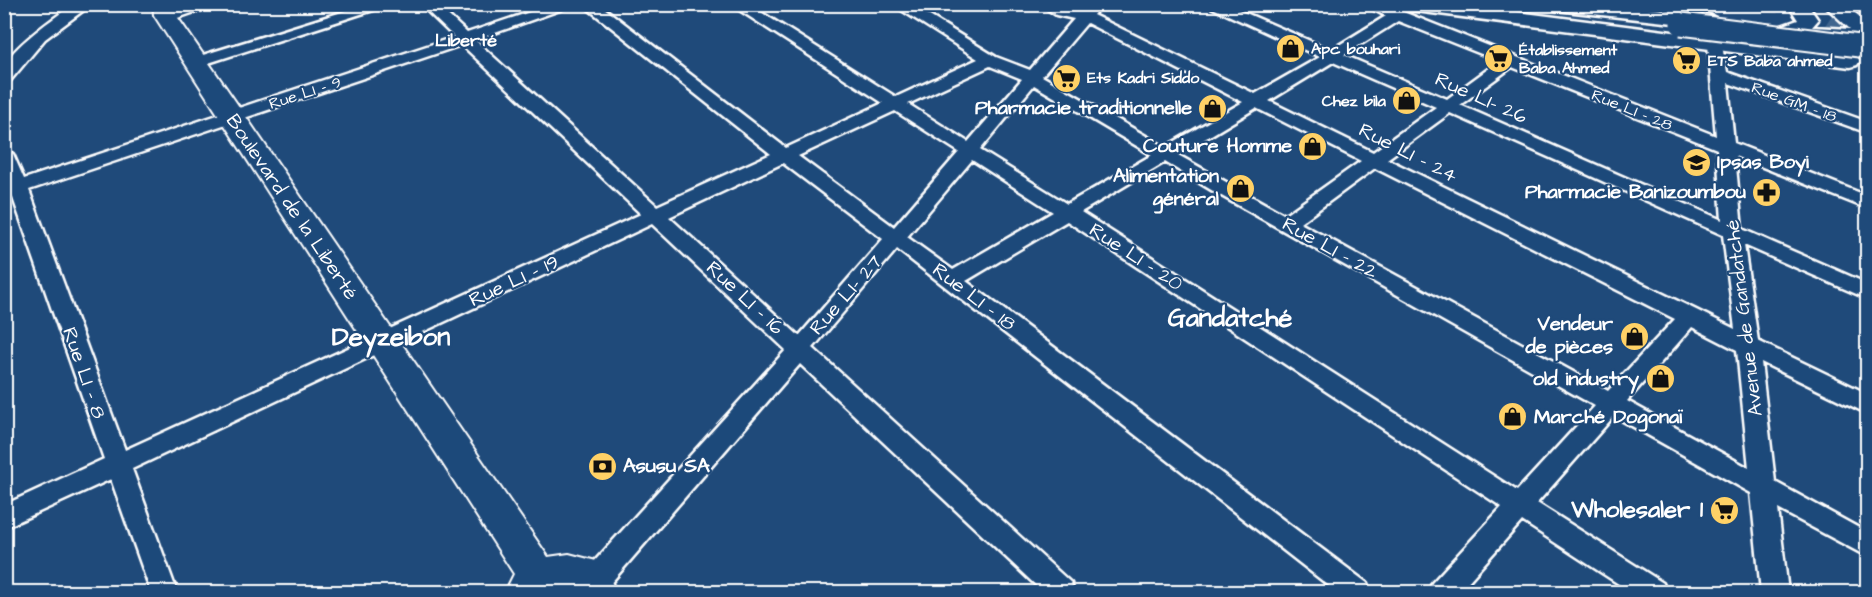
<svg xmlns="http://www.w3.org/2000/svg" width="1872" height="597" viewBox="0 0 1872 597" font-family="'Architects Daughter',sans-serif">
<rect width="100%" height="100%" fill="#1f4a7a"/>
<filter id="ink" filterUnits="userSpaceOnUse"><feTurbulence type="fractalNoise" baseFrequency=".0167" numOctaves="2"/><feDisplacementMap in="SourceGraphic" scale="12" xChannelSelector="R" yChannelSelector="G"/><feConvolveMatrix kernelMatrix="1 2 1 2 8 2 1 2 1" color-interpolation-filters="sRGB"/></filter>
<g filter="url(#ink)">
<path fill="#32557c" d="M1694,5H1781L1785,11L1776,10L1778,14Z"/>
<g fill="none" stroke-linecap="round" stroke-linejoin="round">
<path stroke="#41658e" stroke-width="21" stroke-dasharray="21 10" stroke-linecap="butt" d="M1826,24L1862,48"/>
<defs>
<path id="minor" d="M74,4H92L45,39L10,81L4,83C4,78 4,73 4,68C8,49 58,15 74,4Z
M194,4H218L166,22L159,18L161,15Z
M368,4H392L202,65L196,67L188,62L190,59Z
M420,4H436L467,33L554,4H577L475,40L657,206L771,154L582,4H599L786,148L883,103L730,4H748L896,97L978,59L892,4H910L996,57L1030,70L1074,19L1056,15L1040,4H1058L1081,12L1087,4H1102L1093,15L1255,94L1320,57L1204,4H1225L1331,50L1386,16L1362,4H1383L1716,136L1708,44L1711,41H1721L1727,72L1868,122V133L1728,83L1734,143L1868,196V209L1735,156L1742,229L1868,284V299L1744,245L1758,341L1868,394V414L1761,362L1775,482L1868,533V557L1778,509L1788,592H1761L1751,493L1614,416L1537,503L1663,583L1666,592H1631L1522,521L1459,592H1429L1432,583L1502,507L1067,221L966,281L1367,583L1370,592H1337L897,249L813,348L1071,583L1074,592H1043L800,364L603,592H583L579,583L583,574L786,350L652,224L132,469L177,592H151L111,479L4,528V505L104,459L12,195L4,198V186L8,184L4,176V149L13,154L24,179L454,37ZM1398,21L1499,61L1447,99L1344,55ZM1087,23L1243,102L1165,147L1042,76ZM462,45L641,214L125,450L29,190ZM1333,62L1436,107L1373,152L1269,101ZM990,66L1022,79L968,142L908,104ZM1512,67L1717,149L1722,220L1460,105ZM1034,85L1152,155L1067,204L980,150ZM1256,108L1361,161L1285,215L1178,155ZM895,111L959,152L894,227L798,156ZM1450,113L1723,235L1735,329L1387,159ZM972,160L1053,212L953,270L907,237ZM1165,162L1218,194L1595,406L1517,491L1081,212ZM783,163L883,239L799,336L669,217ZM1375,168L1675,319L1608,391L1300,223ZM1692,327L1737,350L1749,468L1627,401Z"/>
<path id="major" d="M1399,4H1456L1850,55L1857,57L1860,61L1857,65L1850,67L1408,10Z
M1547,4H1612L1710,15L1720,21L1710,27L1556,10Z
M1788,4H1807L1818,20L1812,27L1850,29L1823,4H1843L1868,23V40L1836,42L1804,37L1802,32L1788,36L1781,34L1778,30L1781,26L1798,20Z"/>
<path id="highway" d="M153,4H175L176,15L548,557L569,554L600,562L617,592H575L569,589L552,592H505L514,574L154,15Z"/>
</defs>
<use href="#minor" stroke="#fff" stroke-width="5"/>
<use href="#major" stroke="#fff" stroke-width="5"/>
<use href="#highway" stroke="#fff" stroke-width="4"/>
<use href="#minor" fill="#1f4a7a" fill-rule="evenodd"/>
<use href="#major" fill="#1f4a7a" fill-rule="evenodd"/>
<use href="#highway" fill="#1f4a7a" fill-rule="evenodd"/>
<defs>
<path id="major-bridge" d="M1681,24L1868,47"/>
</defs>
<use href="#major-bridge" stroke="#fff" stroke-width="25" stroke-linecap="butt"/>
<use href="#major-bridge" stroke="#1f4a7a" stroke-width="21"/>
</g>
</g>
<defs>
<symbol id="shop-disc" viewBox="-11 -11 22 22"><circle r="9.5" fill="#ffd166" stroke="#1f4a7a"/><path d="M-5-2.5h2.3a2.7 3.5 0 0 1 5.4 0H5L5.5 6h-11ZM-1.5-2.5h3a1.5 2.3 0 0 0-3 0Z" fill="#111"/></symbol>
<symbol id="supermarket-disc" viewBox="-11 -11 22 22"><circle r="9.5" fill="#ffd166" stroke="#1f4a7a"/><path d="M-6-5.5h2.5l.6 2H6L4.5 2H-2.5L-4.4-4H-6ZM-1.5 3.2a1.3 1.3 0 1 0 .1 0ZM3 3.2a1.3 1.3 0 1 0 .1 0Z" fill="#111"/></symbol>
<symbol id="university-disc" viewBox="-11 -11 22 22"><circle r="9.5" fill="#ffd166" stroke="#1f4a7a"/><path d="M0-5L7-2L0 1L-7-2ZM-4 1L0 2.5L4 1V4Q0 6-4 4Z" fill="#111"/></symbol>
<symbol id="pharmacy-disc" viewBox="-11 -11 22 22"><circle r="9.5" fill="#ffd166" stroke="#1f4a7a"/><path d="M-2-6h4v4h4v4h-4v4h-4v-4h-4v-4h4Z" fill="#111"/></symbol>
<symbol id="bank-disc" viewBox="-11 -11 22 22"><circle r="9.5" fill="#ffd166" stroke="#1f4a7a"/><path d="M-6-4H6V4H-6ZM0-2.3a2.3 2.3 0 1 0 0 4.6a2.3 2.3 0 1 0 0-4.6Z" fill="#111"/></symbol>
</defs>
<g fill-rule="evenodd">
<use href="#shop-disc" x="1274" y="32" width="33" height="33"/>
<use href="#supermarket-disc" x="1482" y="42" width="33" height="33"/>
<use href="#supermarket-disc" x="1670" y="44" width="33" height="33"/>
<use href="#supermarket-disc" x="1050" y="62" width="33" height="33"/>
<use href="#shop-disc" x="1390" y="84" width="33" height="33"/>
<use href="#shop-disc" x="1196" y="92" width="33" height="33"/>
<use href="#shop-disc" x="1296" y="130" width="33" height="33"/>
<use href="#university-disc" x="1680" y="146" width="33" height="33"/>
<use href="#shop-disc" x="1224" y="172" width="33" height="33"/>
<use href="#pharmacy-disc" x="1750" y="176" width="33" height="33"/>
<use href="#shop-disc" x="1618" y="320" width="33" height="33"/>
<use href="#shop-disc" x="1644" y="362" width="33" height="33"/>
<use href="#shop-disc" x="1496" y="400" width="33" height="33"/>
<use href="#bank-disc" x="586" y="450" width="33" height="33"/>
<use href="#supermarket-disc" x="1708" y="494" width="33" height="33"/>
</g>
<g text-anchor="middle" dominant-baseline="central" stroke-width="4.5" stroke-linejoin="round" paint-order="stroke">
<g font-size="16" font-weight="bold" fill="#fff" stroke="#1f4a7a" text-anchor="start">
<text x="1311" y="49">Apc bouhari</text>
<text x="1519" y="50">Établissement<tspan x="1519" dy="18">Baba Ahmed</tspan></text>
<text x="1708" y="61">ETS Baba ahmed</text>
<text x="1087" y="78">Ets Kadri Siddo</text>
<text x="1386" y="101" text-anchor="end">Chez bila</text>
</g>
<g font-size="16" fill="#fff" stroke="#1f4a7a">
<text transform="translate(305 93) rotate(-18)">Rue LI - 9</text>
<text transform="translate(1794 102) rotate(20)">Rue GM - 18</text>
<text transform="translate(1632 110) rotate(22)">Rue LI - 28</text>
</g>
<g font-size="18" font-weight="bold" fill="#fff" stroke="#1f4a7a">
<text x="466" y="40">Liberté</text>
</g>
<g font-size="20" fill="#fff" stroke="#1f4a7a">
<text transform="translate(1481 98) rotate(24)">Rue LI- 26</text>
<text transform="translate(1408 153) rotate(27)">Rue LI - 24</text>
<text transform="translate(292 207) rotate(56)">Boulevard de la Liberté</text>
<text transform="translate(1330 248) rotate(29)">Rue LI - 22</text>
<text transform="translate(1136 257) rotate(33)">Rue LI - 20</text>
<text transform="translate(514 281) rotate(-25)">Rue LI - 19</text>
<text transform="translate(846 295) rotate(-49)">Rue LI- 27</text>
<text transform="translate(974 297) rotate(37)">Rue LI - 18</text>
<text transform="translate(745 298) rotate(43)">Rue LI - 16</text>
<text transform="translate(1744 318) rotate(-97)">Avenue de Gandatché</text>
<text transform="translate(84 373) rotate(71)">Rue LI - 8</text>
</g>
<g font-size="20" font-weight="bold" fill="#fff" stroke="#1f4a7a" text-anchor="end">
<text x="1192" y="108">Pharmacie traditionnelle</text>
<text x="1292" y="146">Couture Homme</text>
<text x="1717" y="162" text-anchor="start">Ipsas Boyi</text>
<text x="1219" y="176">Alimentation<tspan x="1219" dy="23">général</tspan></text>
<text x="1746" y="192">Pharmacie Banizoumbou</text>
<text x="1613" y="324">Vendeur<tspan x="1613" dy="23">de pièces</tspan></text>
<text x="1639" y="379">old industry</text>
<text x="1534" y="417" text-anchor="start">Marché Dogonaï</text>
<text x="623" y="466" text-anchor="start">Asusu SA</text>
</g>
<g font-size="24" font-weight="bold" fill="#fff" stroke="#1f4a7a" text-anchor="end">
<text x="1703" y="510">Wholesaler 1</text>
</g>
<g font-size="26" font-weight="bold" fill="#fff" stroke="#1f4a7a">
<text x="1230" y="318">Gandatché</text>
<text x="391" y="337">Deyzeibon</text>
</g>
</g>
<rect width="1872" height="597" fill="none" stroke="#1f4a7a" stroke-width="24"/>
<rect x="12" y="12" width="1848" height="573" fill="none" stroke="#fff" stroke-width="2" filter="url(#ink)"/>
</svg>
